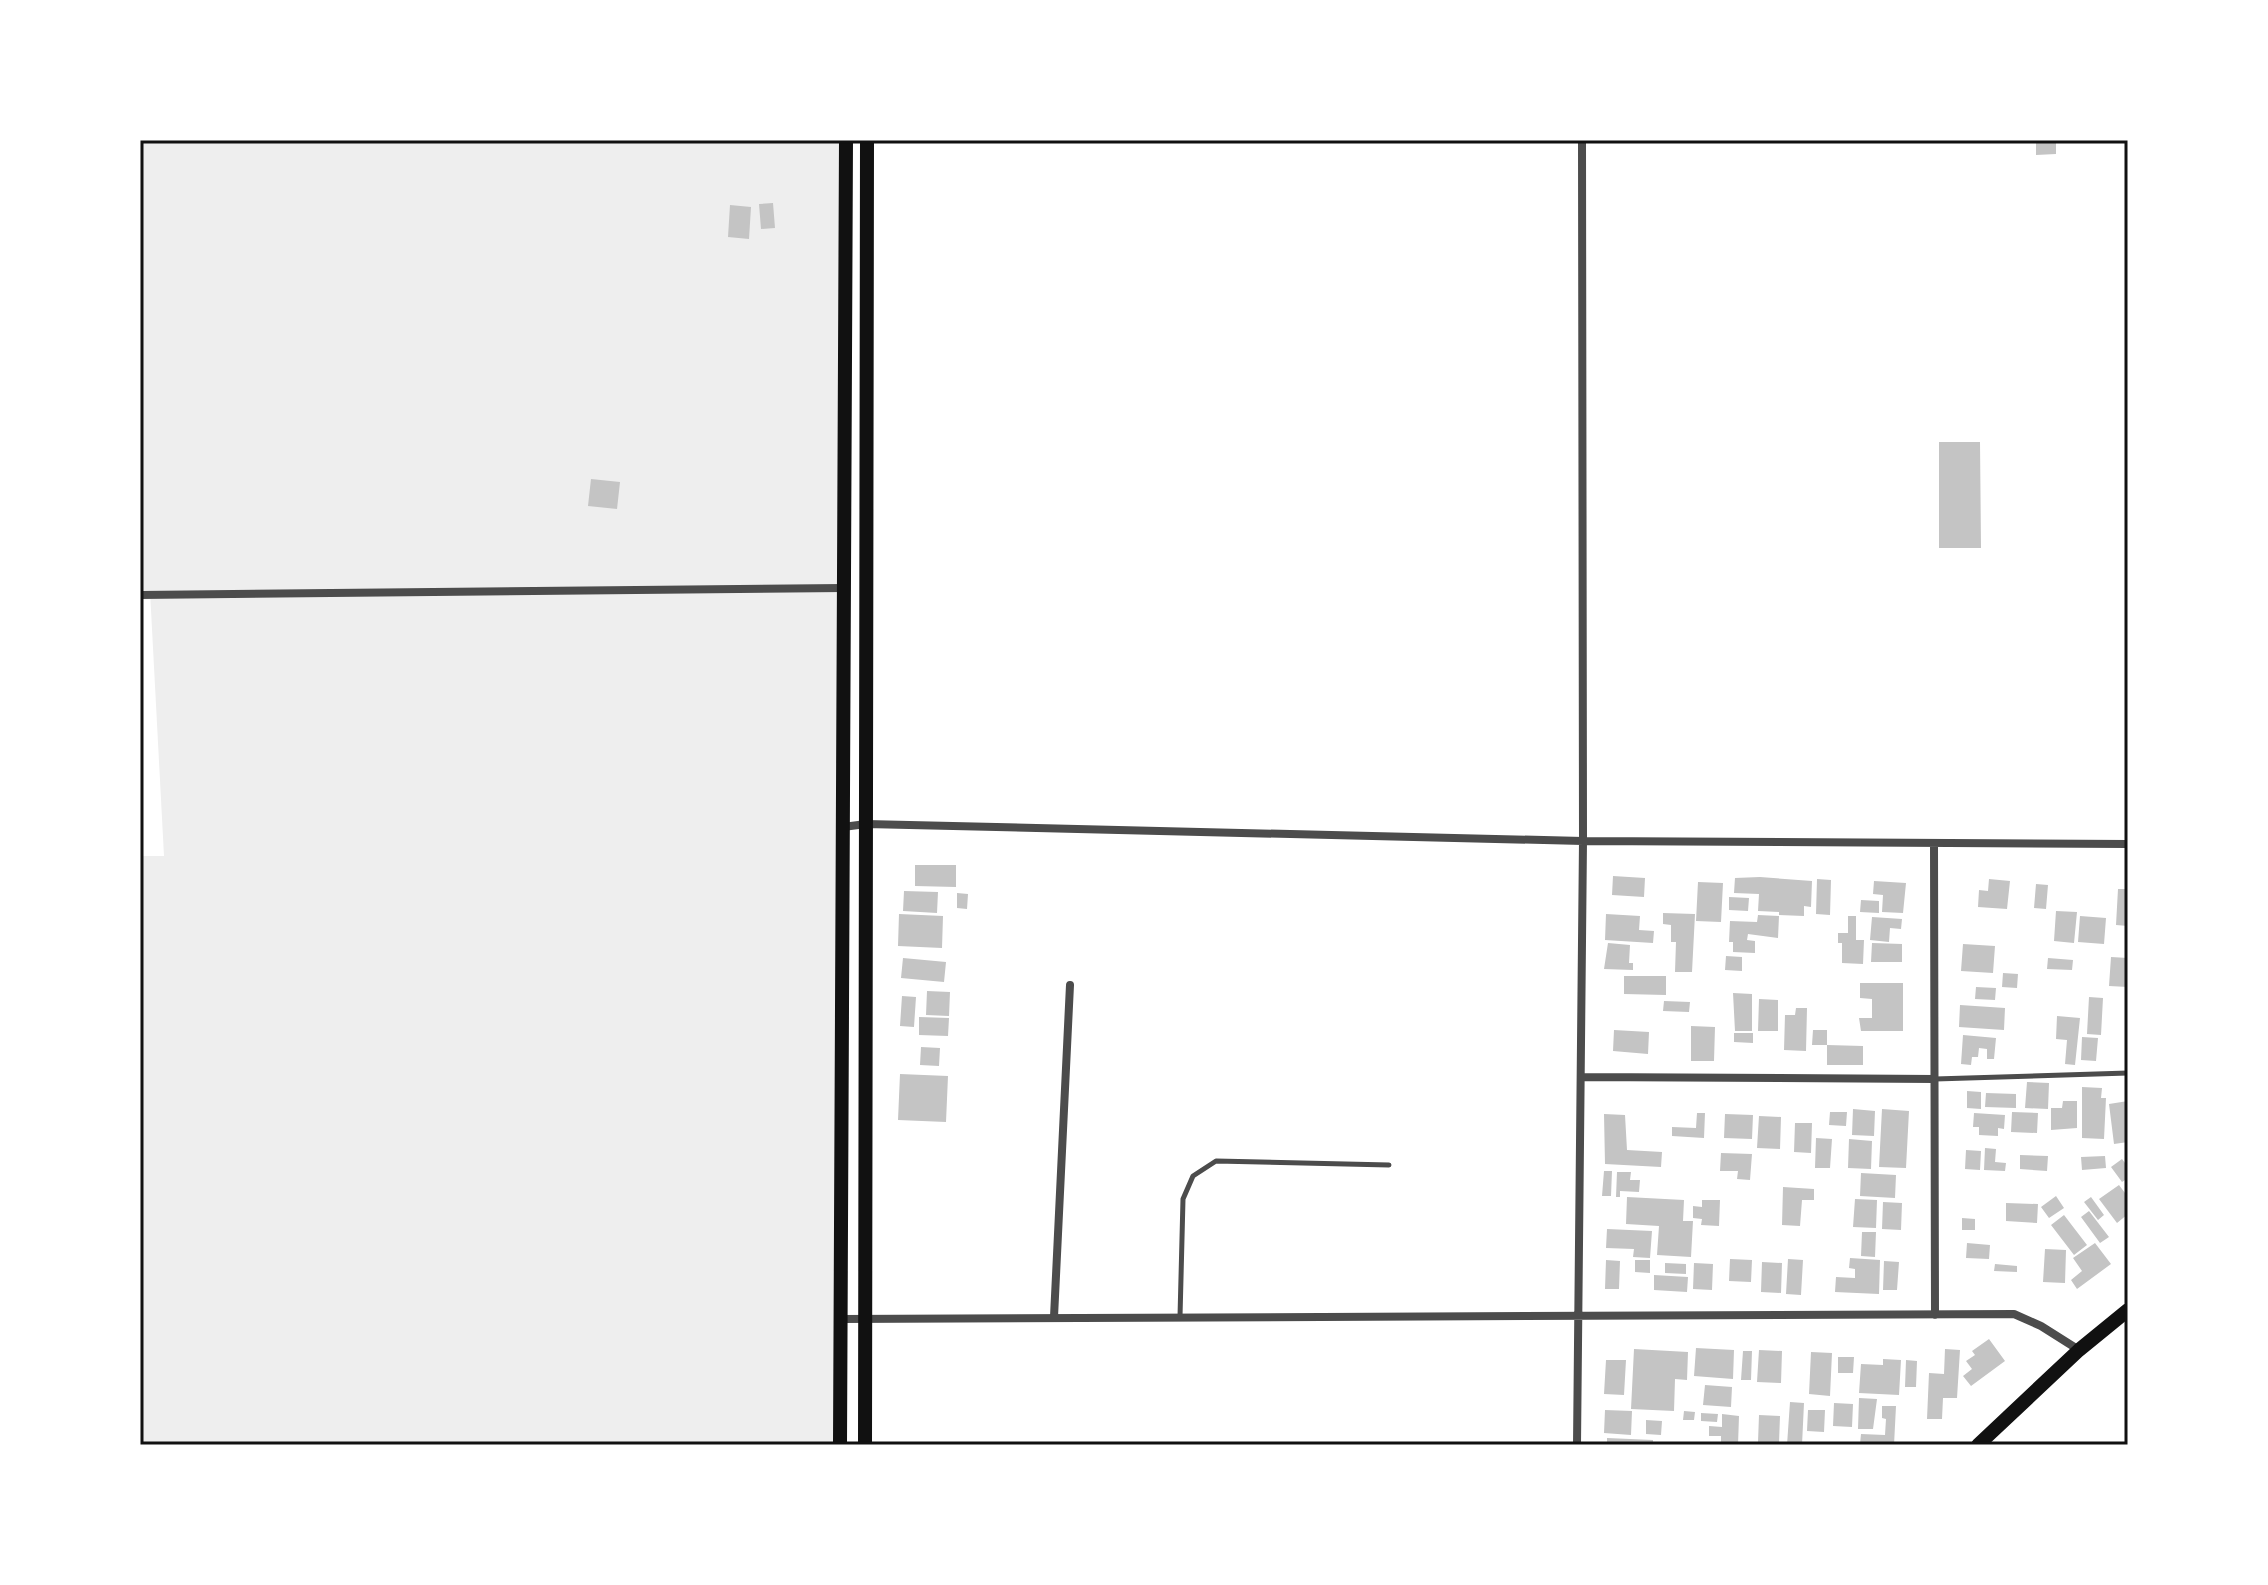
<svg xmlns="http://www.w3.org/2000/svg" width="2268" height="1585" viewBox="0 0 2268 1585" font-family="'Public Sans',sans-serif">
<rect width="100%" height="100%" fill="#fff"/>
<path fill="#eee" d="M140,140H843L841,1445H140V856H164L150,591L140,590Z"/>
<path fill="#c4c4c4" d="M2036,140H2056V154L2036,155Z
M773,203L775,228L761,229L759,204Z
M730,205L751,207L749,239L728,237Z
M1939,442H1980L1981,548H1939Z
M591,479L620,482L617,509L588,506Z
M915,865H956V887L915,886Z
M1613,876L1645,878L1644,897L1612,895Z
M1760,877L1812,881L1811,907L1804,906V916L1779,915V912L1758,911L1759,894L1734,893L1735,878Z
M1817,879L1831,880L1830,915L1816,914Z
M1989,879L2010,881L2007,909L1978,907L1979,890L1988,891Z
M1874,881L1906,883L1903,913L1882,912L1883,895L1873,894Z
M1698,882L1723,883L1721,922L1696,921Z
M2036,884L2048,885L2046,909L2034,908Z
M2118,889H2128V926L2116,925Z
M904,891L938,892L937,913L903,911Z
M957,893L968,894L967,909L957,908Z
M1729,897L1749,898L1748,911L1729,910Z
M1861,900L1879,901V913L1860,912Z
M2056,911L2077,912L2074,943L2054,941Z
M1663,913L1695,914L1692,972H1675L1676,942H1671V925L1663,924Z
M899,914L943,916L942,948L898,946Z
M1606,914L1640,916L1639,930L1654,931L1653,943L1605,940Z
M1758,915L1779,916L1778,938L1748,934L1747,940L1755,941V953L1733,952V942H1729L1730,921L1757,922Z
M1848,916H1856V940H1864L1863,964L1842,963V943H1838V933H1848Z
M2080,916L2106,918L2104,944L2078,942Z
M1872,917L1902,919L1901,929L1890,928L1889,942L1870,940Z
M1608,943L1630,945L1629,963H1633V970L1604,969Z
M1872,943L1902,944V962H1871Z
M1963,944L1995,946L1993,973L1961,971Z
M1726,956L1742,957V971L1725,970Z
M2111,957L2128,958V987L2109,986Z
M903,958L946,962L944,982L901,978Z
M2048,958L2073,960L2072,970L2047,969Z
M2003,973L2018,974L2017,988L2002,987Z
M1624,976H1666V995L1624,994Z
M1860,983H1903V1031H1861L1859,1018H1872V999L1860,998Z
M1976,987L1996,988L1995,1000L1975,999Z
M927,991L950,992L949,1016L926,1015Z
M1733,993L1752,994V1031H1735Z
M902,996L916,997L914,1027L900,1026Z
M2089,997L2103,998L2101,1035L2087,1034Z
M1759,999L1778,1000V1031H1758Z
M1664,1001L1690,1002L1689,1012L1663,1011Z
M1960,1005L2005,1008L2004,1030L1959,1027Z
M1796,1008H1807L1806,1051L1784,1050L1785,1015H1795Z
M2057,1016L2080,1018L2075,1065L2065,1064L2067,1040L2056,1039Z
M919,1017L949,1018L948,1036L919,1035Z
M1691,1026L1715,1027L1714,1061H1691Z
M1614,1030L1649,1032L1648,1054L1613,1051Z
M1813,1030H1827V1045H1812Z
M1734,1033H1753V1043L1734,1042Z
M1963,1035L1996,1038L1994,1059H1987V1049L1979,1048L1978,1057H1972L1971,1065L1961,1064Z
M2082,1037L2098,1038L2096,1061L2081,1060Z
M1827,1045L1863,1046V1065H1827Z
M921,1047L940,1048L939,1066L920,1065Z
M900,1074L948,1076L946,1122L898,1120Z
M2027,1082L2049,1083L2048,1109L2025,1108Z
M2082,1087L2102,1088L2101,1098H2106L2104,1139L2082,1138Z
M1967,1091L1981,1092V1109L1967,1108Z
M1986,1093L2016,1094V1108L1985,1107Z
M2063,1101H2077V1128L2051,1130V1108H2062Z
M2128,1101V1142L2114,1144L2109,1104Z
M1853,1109L1875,1111L1874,1136L1852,1135Z
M1882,1109L1909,1111L1906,1168L1879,1167Z
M1830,1112H1847L1846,1126L1829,1125Z
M2012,1112L2038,1113L2037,1133L2011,1132Z
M1697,1113H1705L1704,1138L1672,1136V1127L1696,1128Z
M1974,1113L2005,1115L2004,1129L1998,1128V1136L1979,1135V1127H1973Z
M1604,1114L1625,1115L1627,1150L1662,1152L1661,1167L1605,1164Z
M1725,1114L1753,1115L1752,1139L1724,1138Z
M1759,1116L1781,1117L1780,1149L1757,1148Z
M1795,1123H1812L1811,1153L1794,1152Z
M1816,1138L1832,1139L1830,1168H1815Z
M1849,1139L1872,1141L1871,1169L1848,1168Z
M1985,1148L1996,1149L1995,1162L2006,1163L2005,1171L1984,1170Z
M1966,1150L1981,1151L1980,1170L1965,1169Z
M1721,1153L1752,1154L1750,1180L1737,1179L1738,1171H1720Z
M2020,1155L2048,1156L2047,1171L2020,1169Z
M2105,1156L2106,1168L2082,1170L2081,1157Z
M2122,1159L2128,1167V1178L2122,1182L2111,1167Z
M1604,1171H1612L1611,1196H1602Z
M1617,1172H1631L1630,1180H1640L1639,1192L1620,1191V1197H1616Z
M1861,1173L1896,1175L1895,1198L1860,1196Z
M2119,1185L2128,1197V1214L2117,1223L2099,1199Z
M1783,1187L1814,1189V1200H1802L1800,1226L1782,1225Z
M2056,1196L2064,1208L2049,1218L2041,1207Z
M1627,1197L1684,1200L1683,1221H1693L1691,1257L1657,1255L1659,1226L1626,1224Z
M2091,1197L2104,1215L2098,1220L2084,1202Z
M1855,1199L1877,1200L1876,1228L1853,1227Z
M1702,1200H1720L1719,1226L1701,1225L1702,1219L1693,1218V1206L1702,1207Z
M1883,1202L1902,1203L1901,1230L1882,1229Z
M2006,1203L2038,1204L2037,1223L2006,1221Z
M2089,1211L2109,1237L2100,1243L2081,1217Z
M2064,1215L2087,1245L2074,1255L2051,1225Z
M1962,1218L1975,1219V1230H1962Z
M1607,1229L1652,1231L1650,1258L1633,1257L1634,1249L1606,1248Z
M1862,1232H1876L1875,1257L1861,1256Z
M1967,1243L1990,1245L1989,1259L1966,1258Z
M2095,1243L2111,1264L2077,1289L2071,1280L2082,1271L2073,1258Z
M2045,1249L2066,1250L2065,1283L2043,1282Z
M1850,1258L1880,1260L1879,1294L1835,1292L1836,1277L1855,1278V1269L1849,1268Z
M1730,1259L1752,1260L1751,1282L1729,1281Z
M1788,1259L1803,1260L1801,1295L1786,1294Z
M1606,1260L1620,1261L1619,1289H1605Z
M1635,1260H1650V1273L1635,1272Z
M1884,1261L1899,1262L1897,1290H1883Z
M1762,1262L1782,1263L1781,1293L1761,1292Z
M1665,1263L1686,1264V1274L1665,1273Z
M1694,1263L1713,1264L1712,1290L1693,1289Z
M1995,1264L2017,1266V1272L1994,1271Z
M1654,1275L1688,1277L1687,1292L1654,1290Z
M1989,1339L2005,1361L1971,1386L1963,1376L1972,1369L1966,1361L1975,1355L1972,1351Z
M1696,1348L1734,1350L1733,1379L1694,1376Z
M1634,1349L1688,1352L1687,1380L1675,1379L1674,1411L1631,1409Z
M1945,1349L1960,1350L1957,1398H1943L1942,1419H1927L1929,1373L1944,1374Z
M1759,1350L1782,1351L1781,1383L1757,1382Z
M1743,1351H1752L1751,1380H1741Z
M1811,1352L1832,1353L1830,1396L1809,1394Z
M1838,1357H1854L1853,1373H1838Z
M1883,1359L1901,1360L1899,1395L1859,1393L1861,1364L1883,1365Z
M1606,1360H1626L1624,1395L1604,1394Z
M1906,1360L1917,1361L1916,1387H1905Z
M1705,1385L1732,1387L1731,1407L1703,1405Z
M1859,1398L1877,1399L1873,1429H1858Z
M1790,1402L1804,1403L1802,1445H1787Z
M1834,1403L1853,1404L1852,1427L1833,1426Z
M1882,1406H1896L1894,1445L1860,1444L1861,1434L1885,1435L1886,1419L1882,1418Z
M1605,1410L1632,1411L1631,1435L1604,1433Z
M1808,1410H1825L1824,1432L1807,1431Z
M1684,1411L1695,1412L1694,1420H1683Z
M1701,1413L1718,1414L1717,1422L1701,1421Z
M1722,1414L1739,1416L1738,1445H1721V1436H1709V1426L1722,1427Z
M1759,1415L1780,1416L1779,1443L1758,1442Z
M1646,1420L1662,1421L1661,1435L1646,1434Z
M1607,1438L1653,1440V1445H1607Z"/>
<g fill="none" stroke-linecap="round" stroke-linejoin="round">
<path stroke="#4c4c4c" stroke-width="5" d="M1935,1079L2128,1073
M1180,1317L1183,1199L1193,1176L1216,1161L1389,1165"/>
<path stroke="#4c4c4c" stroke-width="8" d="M140,595L844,588
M843,827L866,824L1583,841L2128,844
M1934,844L1935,1315
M1581,1077L1935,1079
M1054,1317L1070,985
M841,1319L2014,1314L2041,1326L2079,1350
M1577,1445L1583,841L1582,140"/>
<path stroke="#111" stroke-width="14" d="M840,1445L846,140
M865,1445L867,140
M1978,1445L2079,1350L2128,1310"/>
</g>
<rect width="2268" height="1585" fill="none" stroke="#ffffff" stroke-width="284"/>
<rect x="142" y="142" width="1984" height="1301" fill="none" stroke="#111" stroke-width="3"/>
</svg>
